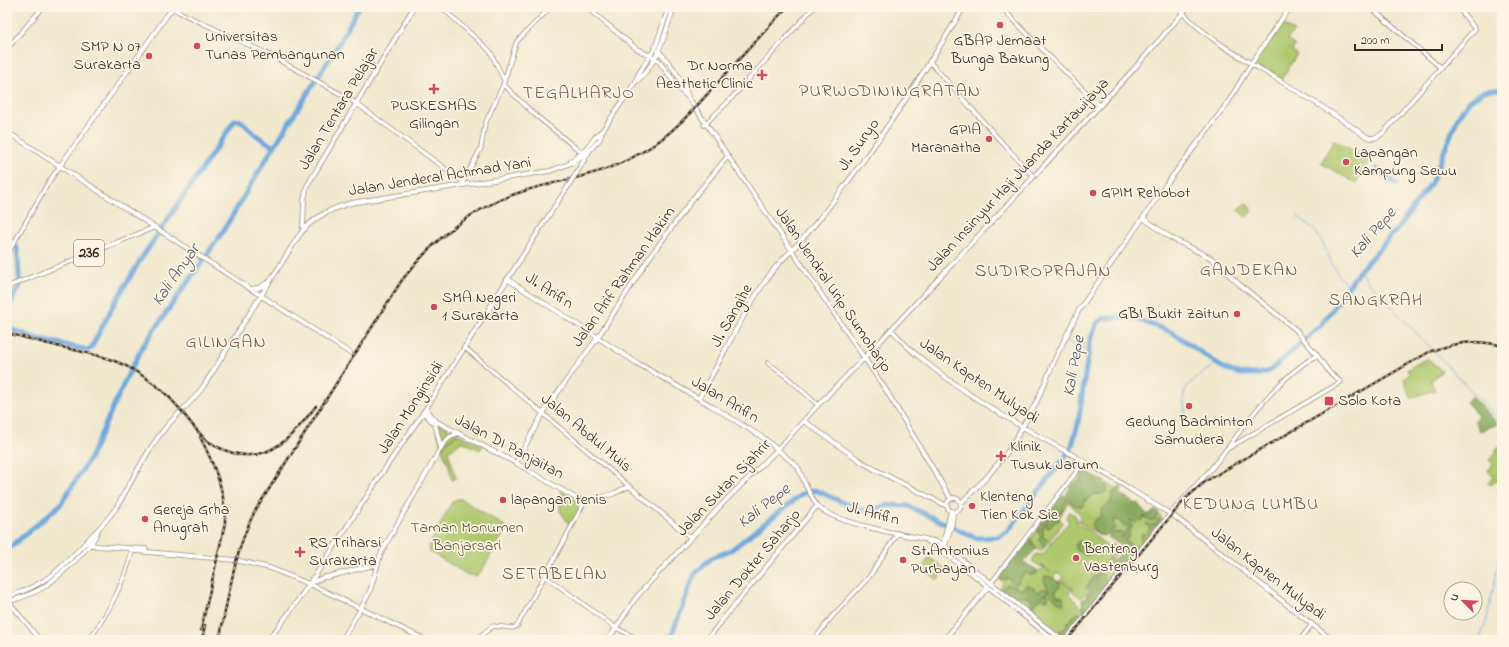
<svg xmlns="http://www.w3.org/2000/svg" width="1509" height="647" viewBox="0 0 1509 647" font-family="'Indie Flower',sans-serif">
<rect width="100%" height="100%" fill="#fcf5e5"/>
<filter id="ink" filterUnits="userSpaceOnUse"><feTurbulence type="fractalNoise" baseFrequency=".025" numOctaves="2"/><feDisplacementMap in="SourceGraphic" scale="8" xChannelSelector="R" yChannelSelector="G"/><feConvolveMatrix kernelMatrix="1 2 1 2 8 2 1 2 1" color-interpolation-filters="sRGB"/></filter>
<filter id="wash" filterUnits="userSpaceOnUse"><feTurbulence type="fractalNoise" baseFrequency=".012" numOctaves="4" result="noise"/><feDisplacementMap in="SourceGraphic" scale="16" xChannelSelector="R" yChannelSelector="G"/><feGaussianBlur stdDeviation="0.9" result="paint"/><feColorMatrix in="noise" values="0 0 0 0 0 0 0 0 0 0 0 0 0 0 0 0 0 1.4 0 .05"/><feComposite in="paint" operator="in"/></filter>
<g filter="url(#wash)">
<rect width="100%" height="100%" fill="#f1e9ce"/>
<path fill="#afc86d" stroke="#757946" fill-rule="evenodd" d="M1280,23L1294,31L1287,39L1295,46L1292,51L1297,54L1281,80L1253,64Z
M1334,140L1370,160L1356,183L1321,163Z
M1246,203L1253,211L1246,217L1238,210Z
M1427,358L1442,371L1431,381L1435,390L1410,398L1404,378L1409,373L1407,370Z
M436,422L457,433L441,447Z
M458,434L483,446L480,450L461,441L459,444L448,451L456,478L452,480L449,466L442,449L450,439Z
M1500,447L1502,448V478L1490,485L1488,483L1494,476L1488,471L1493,464L1489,460L1496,453V449Z
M1106,483L1117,489L1116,491H1114L1111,502L1102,509L1100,518H1097L1094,521L1092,526L1095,532L1078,521L1081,515L1068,502L1059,518L1063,523L1049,541L1046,538H1043V522L1047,517L1046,525L1050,528L1052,523L1059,520L1058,514L1061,511L1067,499L1074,505L1078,504L1080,507L1084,505V500H1087C1091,494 1095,495 1101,494C1103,493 1105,491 1107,490Z
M561,490L582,503L571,527L560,511Z
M457,499H461L505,526V531L481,572L476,576L468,575L430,552L429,546L452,502Z
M1069,512L1075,515L1077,523L1090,531L1108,547L1113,544L1119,549L1113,557L1110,556L1086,587L1087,591L1081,598L1073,592V588L1061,580L1063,577L1059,573L1054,575V579L1048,576L1044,578L1047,587L1049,590L1044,600L1046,601L1048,599V597L1051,595L1060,603L1063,601V597L1057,596L1055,592L1060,587L1059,581H1060L1072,589L1069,594L1086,613L1083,616L1079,613L1067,623L1066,627L1059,631L1031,609L1034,607L1035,603L1042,599V595L1046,594L1047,592L1040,590L1039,593L1031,586L1027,585L1020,591L1014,586L1006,585L1001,591L1000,588L1003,583L999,578L996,579L1001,573L1000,577L1006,579L1008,578L1011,581L1018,583L1019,579L1023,576L1024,572L1031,575L1037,574V570L1039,571L1044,567L1051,573L1044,566L1041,567L1032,561L1036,554L1043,555L1053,540L1069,522L1066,518ZM1080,541L1089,546L1091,552L1088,555H1086L1078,551L1076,544Z
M1159,514L1162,518L1158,520L1155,525L1152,524V526L1146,523L1150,528L1145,536L1143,533L1141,536L1142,539L1138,547C1133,548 1126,543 1125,538L1127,539L1129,536V532L1133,526L1130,524L1131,521H1133L1135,524L1139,518L1141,521L1143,516L1150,521L1154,520Z
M1116,519L1120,521L1124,527L1127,525L1130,527L1127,529L1122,538L1121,537L1122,532L1113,533L1111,531V528L1114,530L1116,527L1113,526L1114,520Z
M1039,528L1038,532L1041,536L1039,540L1044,548L1041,551L1036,549L1034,545H1031L1032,540L1031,538Z
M929,557L945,569L937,580L922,568Z
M1109,558L1112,559L1110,561L1120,567L1107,583L1100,571Z
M1012,595C1021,597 1025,594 1032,602L1027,606C1023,601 1017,601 1012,595Z"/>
<path fill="#8bac60" stroke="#636b3f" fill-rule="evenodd" d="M1472,396L1498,424L1480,431L1474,421L1478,416L1466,402Z
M1086,469L1097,479L1103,480L1106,484L1107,492L1100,494H1094L1087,500H1084L1082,507L1078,505L1076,506L1067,499L1061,511L1058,514L1059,520L1052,523L1049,528H1047L1046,519L1048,515H1052L1051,509L1061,495L1066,496L1070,487L1077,480H1079L1080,477H1082V473Z
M1120,486L1122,488L1120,493L1135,504L1138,503L1141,508L1147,514H1150L1156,510L1159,512L1156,519L1153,521L1144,516L1143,521L1139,519L1135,524L1133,521H1130V524L1133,526L1129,532L1128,538L1125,539L1126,542L1137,548L1142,539V533L1146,535L1150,528L1146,524L1152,526V524L1155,525L1158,520L1161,519L1163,521L1161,525H1158L1153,529V531L1125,566H1123L1119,562L1117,564H1111V561L1119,556L1124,549L1121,544L1109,538V533L1104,536L1098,535L1092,526C1093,521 1095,519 1100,518L1102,509L1111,502L1113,492L1116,491L1118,487ZM1115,519L1120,521L1124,527L1127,525L1130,527L1126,530L1123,538H1121L1123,533L1122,532L1113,533L1111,530L1112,528L1114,530L1116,527L1113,526L1114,520Z
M1043,522L1045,525L1042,529L1043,532L1042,537L1049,541L1044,548L1039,540L1041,536L1038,531L1039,525Z
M1030,538L1032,540V545H1034L1036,549L1023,562L1037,570L1036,574L1029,575L1024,572C1023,577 1020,578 1018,583L1015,584L1012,583L1008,578L1003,580L1000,578C1001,570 1007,565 1012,559H1017L1019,550L1025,547L1027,541Z
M1080,541L1089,546L1091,552L1089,555H1086L1076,550V543Z
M1100,571C1103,574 1103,577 1106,580L1107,583L1093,602L1087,607L1088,610L1086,613L1084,612L1082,601L1083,599L1087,598L1086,595L1087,593L1090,592L1087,587Z
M1045,576L1053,578L1060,583L1059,588L1055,591L1057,596L1063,597L1064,604L1060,603L1051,595L1048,597V600L1044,599L1049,590L1044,581Z
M1008,584L1016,587L1020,590L1027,585L1031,586L1039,593L1043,588L1048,590L1046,594L1042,595V599L1035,603L1034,607L1026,612L1018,607L1021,602L1028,606L1032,602L1028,597C1019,597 1010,596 1001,592L1004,587Z
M1078,613L1084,617L1067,635L1064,636L1059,635V631L1066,627L1067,622L1070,621L1073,616Z"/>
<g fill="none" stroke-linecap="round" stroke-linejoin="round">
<path stroke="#6da8de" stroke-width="1" d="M1297,216C1304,222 1313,227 1318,235C1329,251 1332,274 1349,286
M1360,270L1366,280L1502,423
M1067,340L1088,350
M1213,366L1215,364L1220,366
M1187,420C1178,383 1187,387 1212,366
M1479,640L1486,623L1502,546"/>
<path stroke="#6da8de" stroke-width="5" d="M1376,169L1396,184
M7,314L15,293L20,287L17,247
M7,328L39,339L88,350L91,348L114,304L141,259L235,120L241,121L256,135L274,147
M7,550L60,505L90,458L125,381L143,346L222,233L265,161L338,45L359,7
M672,640L671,637L694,575L711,558L731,550L802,494L815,490L860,510L874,509L889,505L908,506L976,538L998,537L1008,531L1071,449L1078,424L1090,341L1097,323L1104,318L1120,317L1133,318L1172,332L1220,366L1230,371L1241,374H1259L1270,371L1322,324L1360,270L1399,227L1431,183L1459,115L1469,101L1484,91L1502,89"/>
</g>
</g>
<g filter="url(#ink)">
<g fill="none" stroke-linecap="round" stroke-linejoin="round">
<defs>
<path id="minor" d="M171,7L179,12L268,54L344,96L357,104L462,181L463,185
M441,7L490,51L504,80
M955,7L961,12
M1001,7L1041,48L1100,106
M1177,7L1182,12
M1370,7L1441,68
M7,49L43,7
M929,61L997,137L1033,176
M503,85L506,87L534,114L582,153
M704,125L727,103L814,7
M463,182L481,148L485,124L503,85L516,43L519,39L551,7
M7,255L48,183L60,166
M464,347L629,486
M1317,355L1329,372L1341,382L1227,449C1251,415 1281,376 1317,355Z
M768,363L788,378L818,405
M806,486L817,506
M925,539L935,541L942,544
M927,541L939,548
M545,576L616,628L640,640
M991,583L1084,462
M9,602L40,640
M89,640C110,610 123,585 133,549
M342,640L361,608
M475,640L493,626L513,628L517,626L559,550L584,503
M814,640L830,619L869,577L898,533
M1065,640L1170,514
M1300,640L1312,624"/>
<path id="major" d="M586,7L637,49L658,60L682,92L688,97L886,390L951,499
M1182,12C1208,40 1247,61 1279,80C1309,98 1338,117 1367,137C1374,140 1379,137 1384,132L1475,29L1458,7
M658,51C669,61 684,82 688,97
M637,81C659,62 665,33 674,7
M7,132L350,353
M571,161L582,153L599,133L603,130L636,81L638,75L655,48L669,7
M60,166L173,7
M580,167L590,150L600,139L602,132
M1143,218L1171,238L1211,258L1239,284L1295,329L1317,355
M303,229L304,200L307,186L414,7
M507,279L637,363L710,405L765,439L798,467L806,486
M7,287L155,227
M252,289L261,287L267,283
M891,329C899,338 907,347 917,355C970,400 1033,433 1094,467C1121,482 1147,501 1174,516L1332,640
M699,398C722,359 740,317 766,280C774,267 785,257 796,246C809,232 822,216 834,200C881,139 924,73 964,7
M426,409L437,422L516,463L584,503L615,493L629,486L691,538
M423,412L435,424L441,448
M804,421L862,462L876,470L947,506
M516,463L543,413L598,337L649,258L695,196L728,156
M947 505a7 7 0 1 1 14 0a7 7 0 1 1-14 0Z
M961,503L986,478L1010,449L1037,401L1056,357L1079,310L1168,182L1227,104L1251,64L1290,7
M951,511L943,544L940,547V550L964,567L1050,637L1049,640
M953,513L952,524L945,545L947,548L1062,640
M1170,514L1211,469L1227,449
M86,542L96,546L146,549
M130,549L136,551L235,560L270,568L314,586L426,640
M311,583L324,577H327L378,564
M7,597C48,584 59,570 88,540C98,529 107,521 116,508C131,483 144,455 162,432C174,416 191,404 203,387L298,237C311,218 330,209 351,203L550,171L574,162L590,150
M7,602C19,598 31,595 42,588C55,580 94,546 97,532
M361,608L370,591L380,556L386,544L443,444L450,437L458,433
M268,640C306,593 337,541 371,490C388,463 407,437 425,410C473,335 519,259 569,185
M608,640L635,599L649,583L727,499L778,449L818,405L872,350L1133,70L1188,7
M707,640L723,619L817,506C835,523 899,534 925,539
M944,640L988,587"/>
<path id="highway" d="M7,600L9,602"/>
</defs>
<use href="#minor" stroke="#968a76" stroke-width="5"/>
<use href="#major" stroke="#968a76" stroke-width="5.5"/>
<use href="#highway" stroke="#968a76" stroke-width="6"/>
<use href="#minor" stroke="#fff" stroke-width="3.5"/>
<use href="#major" stroke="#fff" stroke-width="4"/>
<use href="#highway" stroke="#fff" stroke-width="5"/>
<defs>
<path id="rail" d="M7,333C24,337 40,342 57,346C82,352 109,356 132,369C149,379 166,392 179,408C187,418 195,429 204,438C212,446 223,450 233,453C271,464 296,432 316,406
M200,437C214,464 226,492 225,523L201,630
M202,640L205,625
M219,640C229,597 234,551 255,511L402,280C435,238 472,207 524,191C545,184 566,181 586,175C607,170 626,162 644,151C675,133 698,104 721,79C743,55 765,31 787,7
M1067,640L1186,498L1206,481L1429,352C1452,343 1478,339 1502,346"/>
</defs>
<use href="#rail" stroke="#3b2a1e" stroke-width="2.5"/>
<use href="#rail" stroke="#fcf5e5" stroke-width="1" stroke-dasharray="3" stroke-linecap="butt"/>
<defs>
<path id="major-bridge" d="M569,185L580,167"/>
</defs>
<use href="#major-bridge" stroke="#968a76" stroke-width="5.5" stroke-linecap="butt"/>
<use href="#major-bridge" stroke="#fff" stroke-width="4"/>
</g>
</g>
<g fill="#d1495b" stroke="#fcf5e5" stroke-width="1.5">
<circle cx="1000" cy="25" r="4"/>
<circle cx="197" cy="46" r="4"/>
<circle cx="149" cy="56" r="4"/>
<path d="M760 69h4v4h4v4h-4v4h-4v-4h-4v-4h4z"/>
<path d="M432 83h4v4h4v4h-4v4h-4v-4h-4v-4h4z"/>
<circle cx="989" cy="139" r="4"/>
<circle cx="1346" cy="162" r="4"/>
<circle cx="1093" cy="193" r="4"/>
<circle cx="434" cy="307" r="4"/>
<circle cx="1237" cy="314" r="4"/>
<rect x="1324" y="396" width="10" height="10" rx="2"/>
<circle cx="1189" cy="406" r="4"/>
<path d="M999 450h4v4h4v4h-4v4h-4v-4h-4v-4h4z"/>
<circle cx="503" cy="500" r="4"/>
<circle cx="972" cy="506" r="4"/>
<circle cx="145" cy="519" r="4"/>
<path d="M298 546h4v4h4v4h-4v4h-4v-4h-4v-4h4z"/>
<circle cx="1076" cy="558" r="4"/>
<circle cx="903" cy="560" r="4"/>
</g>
<g text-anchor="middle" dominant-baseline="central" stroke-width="3.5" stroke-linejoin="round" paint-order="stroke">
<rect fill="#fcf5e5" stroke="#75675a" stroke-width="1" x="74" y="240" width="30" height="26" rx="3"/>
<g font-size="15" font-weight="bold" fill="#3b2a1e">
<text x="89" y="253">236</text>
</g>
<g font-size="16" fill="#3b2a1e" stroke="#fcf5e5" text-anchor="start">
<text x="205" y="37">Universitas<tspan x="205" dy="18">Tunas Pembangunan</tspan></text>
<text x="1000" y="41" text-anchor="middle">GBAP Jemaat<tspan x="1000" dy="18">Bunga Bakung</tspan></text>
<text x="141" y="47" text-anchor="end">SMP N 07<tspan x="141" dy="18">Surakarta</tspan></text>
<text x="753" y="66" text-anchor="end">Dr Norma<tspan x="753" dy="18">Aesthetic Clinic</tspan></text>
<text x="434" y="106" text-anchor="middle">PUSKESMAS<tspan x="434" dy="18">Gilingan</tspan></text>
<text x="981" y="130" text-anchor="end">GPIA<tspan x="981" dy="18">Maranatha</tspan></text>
<text x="1354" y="153">Lapangan<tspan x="1354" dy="18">Kampung Sewu</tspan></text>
<text x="1101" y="193">GPIM Rehobot</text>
<text x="442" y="298">SMA Negeri<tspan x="442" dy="18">1 Surakarta</tspan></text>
<text x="1229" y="314" text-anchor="end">GBI Bukit Zaitun</text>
<text x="1338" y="401">Solo Kota</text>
<text x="1189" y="422" text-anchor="middle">Gedung Badminton<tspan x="1189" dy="18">Samudera</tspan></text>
<text x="1010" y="447">Klinik<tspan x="1010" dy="18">Tusuk Jarum</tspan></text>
<text x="980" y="497">Klenteng<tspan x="980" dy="18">Tien Kok Sie</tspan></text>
<text x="511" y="500">lapangan tenis</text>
<text x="153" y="510">Gereja Grha<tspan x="153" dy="18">Anugrah</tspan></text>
<text x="309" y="543">RS Triharsi<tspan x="309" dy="18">Surakarta</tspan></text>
<text x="1084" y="549">Benteng<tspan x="1084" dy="18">Vastenburg</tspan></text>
<text x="911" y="551">St.Antonius<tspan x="911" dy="18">Purbayan</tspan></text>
</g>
<g font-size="16" fill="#3b2a1e" stroke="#fcf5e5">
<text transform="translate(339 109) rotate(-59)">Jalan Tentara Pelajar</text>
<text transform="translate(859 145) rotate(-55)">Jl. Suryo</text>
<text transform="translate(1018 175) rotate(-47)">Jalan Insinyur Haji Juanda Kartawijaya</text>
<text transform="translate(440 177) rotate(-9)">Jalan Jenderal Achmad Yani</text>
<text transform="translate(624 277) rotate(-55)">Jalan Arif Rahman Hakim</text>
<text transform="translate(833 290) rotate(56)">Jalan Jendral Urip Sumoharjo</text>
<text transform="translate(549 291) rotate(33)">Jl. Arifin</text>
<text transform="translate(732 316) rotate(-61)">Jl. Sangihe</text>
<text transform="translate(979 381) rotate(34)">Jalan Kapten Mulyadi</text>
<text transform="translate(725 400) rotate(31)">Jalan Arifin</text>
<text transform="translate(411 408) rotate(-57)">Jalan Monginsidi</text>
<text transform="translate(586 433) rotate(40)">Jalan Abdul Muis</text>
<text transform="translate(509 447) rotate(28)">Jalan DI Panjaitan</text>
<text transform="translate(724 488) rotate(-46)">Jalan Sutan Sjahrir</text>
<text transform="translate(873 514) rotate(15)">Jl. Arifin</text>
<text transform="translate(753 565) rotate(-50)">Jalan Dokter Saharjo</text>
<text transform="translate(1268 574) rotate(38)">Jalan Kapten Mulyadi</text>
</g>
<g font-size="16" fill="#5e5936" stroke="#fcf5e5">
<text x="467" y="528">Taman Monumen<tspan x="467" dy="18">Banjarsari</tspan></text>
</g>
<g font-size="17" font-style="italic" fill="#4c5661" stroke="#fcf5e5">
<text transform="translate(1373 233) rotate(-49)">Kali Pepe</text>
<text transform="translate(176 275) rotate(-55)">Kali Anyar</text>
<text transform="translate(1074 366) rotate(-80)">Kali Pepe</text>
<text transform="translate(764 506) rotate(-38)">Kali Pepe</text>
</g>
<g font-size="18" letter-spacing="1" fill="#75594d" stroke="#fcf5e5">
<text x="890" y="92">PURWODININGRATAN</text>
<text x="579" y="94">TEGALHARJO</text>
<text x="1249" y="271">GANDEKAN</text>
<text x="1043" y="272">SUDIROPRAJAN</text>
<text x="1376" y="301">SANGKRAH</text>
<text x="226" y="343">GILINGAN</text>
<text x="1251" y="505">KEDUNG LUMBU</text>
<text x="555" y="575">SETABELAN</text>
</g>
</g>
<rect width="1509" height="647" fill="none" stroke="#fcf5e5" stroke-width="24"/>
<g transform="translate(1463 601) rotate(294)"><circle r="19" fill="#fcf5e5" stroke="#afa495"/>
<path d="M0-3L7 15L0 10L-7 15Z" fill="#d1495b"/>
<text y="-6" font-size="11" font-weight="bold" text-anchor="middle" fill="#3b2a1e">U</text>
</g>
<path d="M1355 44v6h87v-6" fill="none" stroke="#3b2a1e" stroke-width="2"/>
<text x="1361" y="44" font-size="12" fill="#3b2a1e" stroke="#fcf5e5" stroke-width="3" paint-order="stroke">200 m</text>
</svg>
